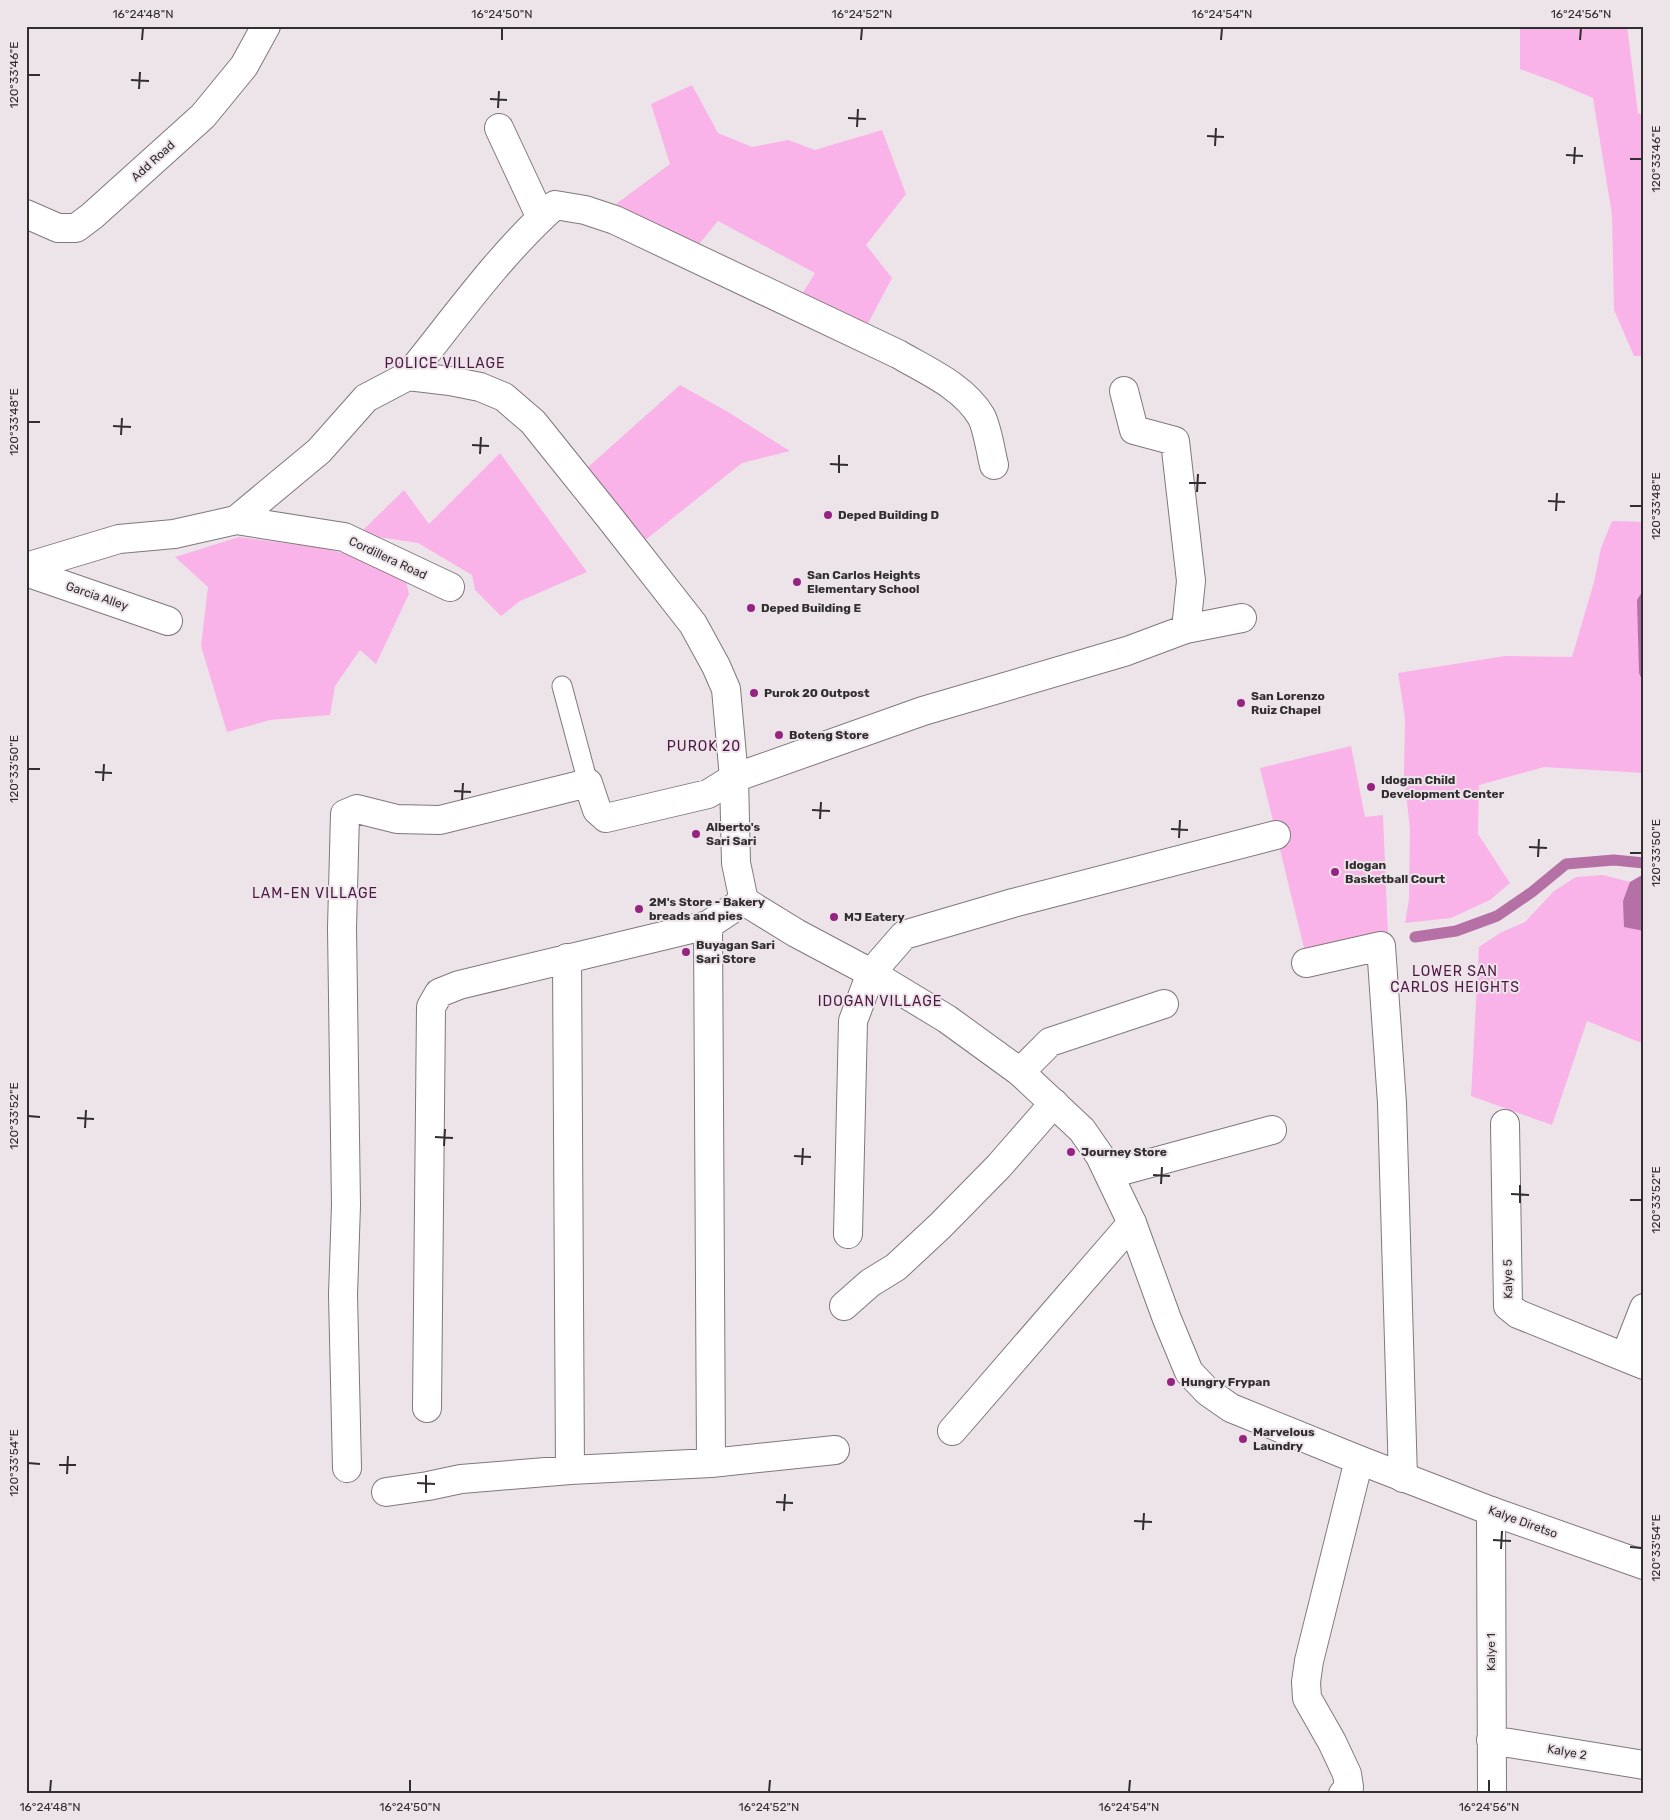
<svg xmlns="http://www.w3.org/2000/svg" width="1670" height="1820" viewBox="0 0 1670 1820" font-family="Rubik,sans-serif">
<rect width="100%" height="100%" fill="#ede4ea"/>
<path fill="#fab3e8" d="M1520,26H1627L1638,113L1644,116V356H1634L1614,310L1612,215L1593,98L1558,83L1520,69Z
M692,85L718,133L752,147L788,140L815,150L882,130L906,194L866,245L892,278L864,331L799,299L815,273L718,221L695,249L616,204L670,164L651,104Z
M680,385L728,412L790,451L742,463L644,541L587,468Z
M500,453L587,572L520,601L501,616L475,590L472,575L418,543L359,534L404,490L429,524Z
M1612,521L1644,522V773L1544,767L1479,785L1478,834L1510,883L1490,900L1451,918L1405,923L1409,899L1410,829L1404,776L1405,718L1398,673L1505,656L1572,657L1594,582L1601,548Z
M239,537L322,548L350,555L405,577L409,594L376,664L360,650L335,686L330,715L270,720L227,732L201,646L208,587L175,557Z
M1351,746L1365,817L1383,815L1388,935L1306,956L1260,768Z
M1644,874V1044L1587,1021L1552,1125L1471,1096L1479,947L1500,933L1525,922L1554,891L1576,877L1603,875L1630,882Z"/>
<path fill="#b570a5" d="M1644,589V685L1639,673L1637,600Z
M1644,874V931L1624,927L1623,901L1630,882Z"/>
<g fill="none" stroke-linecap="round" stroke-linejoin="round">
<path stroke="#b570a5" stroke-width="11" d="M1415,937L1456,931L1497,916L1532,892L1566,864L1614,860L1644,863"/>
<defs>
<path id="lane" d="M562,686L588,783"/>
<path id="street" d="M499,128L541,218
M26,214L58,228H76L92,216L203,116L244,66L266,26
M408,376C455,318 499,255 555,205L585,210L615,220L898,354C927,371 963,386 981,416C987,426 991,453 994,465
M1124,391L1134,430L1175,441L1191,581L1186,629
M236,520L344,537L450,587
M26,572L168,621
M708,925L711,1463
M567,958L570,1470
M1306,963L1381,946L1392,1103L1403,1478
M1020,1072L1050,1042L1164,1004
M1505,1124L1508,1306L1518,1314L1644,1365
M1110,1174L1272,1130
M848,1234L853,1021L871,973L904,935L1013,903L1276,835
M844,1306L870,1283L896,1267L940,1226L999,1166L1054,1103
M1625,1357L1644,1308
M427,1408L431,1007L439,993L459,985L708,925L744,901
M952,1431L1132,1223
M347,1468L343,1295L346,1205L342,928L345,814L357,809L397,819L440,820L588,783L597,810L606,818L708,794L734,778L923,711L1127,651L1186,629L1242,618
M386,1492L428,1486L461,1479L570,1470L711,1463L835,1450
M1491,1511L1492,1794
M1491,1740L1644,1765
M1343,1794L1349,1787L1347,1774L1332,1742L1307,1698L1306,1682L1309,1661L1359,1460"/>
<path id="secondary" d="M26,567L119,539L174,534L236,520L319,451L366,398L408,376L450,381L480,387L504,397L533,422L610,518L693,624L716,666L726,689L734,778L736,863L744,901L796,933L871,973L947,1019L1020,1072L1082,1130L1100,1156L1132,1223L1167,1319L1189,1372L1208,1392L1231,1408L1359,1460L1491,1511L1644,1565"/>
</defs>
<use href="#lane" stroke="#80777d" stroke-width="21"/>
<use href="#street" stroke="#80777d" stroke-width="30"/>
<use href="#secondary" stroke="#80777d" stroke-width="30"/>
<use href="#lane" stroke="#fff" stroke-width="19"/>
<use href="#street" stroke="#fff" stroke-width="28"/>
<use href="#secondary" stroke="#fff" stroke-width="28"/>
</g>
<path fill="none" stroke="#312e30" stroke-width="2" d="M142,40L143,28M502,40V28M861,40L862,28M1221,40L1222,28M1580,40L1581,28M28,75H40M131,80L149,81M139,89L140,72M490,99L507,100M498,108L499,91M848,118L866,119M857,127L858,109M1207,136L1224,137M1215,146L1216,128M1566,155L1583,156M1630,159H1642M1574,164L1575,147M28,422H40M113,426L131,427M121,435L122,418M472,445L489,446M480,454L481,437M830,464L848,465M839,473V455M1189,483H1206M1197,492L1198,474M1548,501L1565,502M1630,506H1642M1556,511L1557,493M28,769H40M95,772L112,773M103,781L104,764M454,791L471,792M462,800L463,783M812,810L830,811M820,819L821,802M1171,829L1188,830M1179,838L1180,820M1529,847L1547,848M1630,853H1642M1538,857L1539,839M28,1116L40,1117M77,1118L94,1119M85,1128L86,1110M435,1137L453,1138M444,1146L445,1129M794,1156L811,1157M802,1165L803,1148M1153,1175L1170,1176M1161,1184L1162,1167M1511,1194L1529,1195M1630,1200H1642M1520,1203V1185M28,1463L40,1464M59,1465H76M67,1474L68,1456M417,1483L435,1484M426,1493V1475M776,1502L793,1503M784,1511L785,1494M1134,1521L1152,1522M1143,1530L1144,1513M1493,1540L1511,1541M1630,1547L1642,1548M1501,1549L1502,1531M50,1792L51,1780M410,1792V1780M769,1792L770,1780M1129,1792L1130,1780M1489,1792V1780"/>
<g fill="#952382" stroke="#ede4ea" stroke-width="2">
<circle cx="828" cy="515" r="5"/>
<circle cx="797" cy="582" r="5"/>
<circle cx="751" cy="608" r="5"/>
<circle cx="754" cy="693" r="5"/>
<circle cx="1241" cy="703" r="5"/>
<circle cx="779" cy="735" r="5"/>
<circle cx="1371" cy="787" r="5"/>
<circle cx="696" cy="834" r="5"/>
<circle cx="1335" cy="872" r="5"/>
<circle cx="639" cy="909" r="5"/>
<circle cx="834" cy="917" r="5"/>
<circle cx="686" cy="952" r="5"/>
<circle cx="1071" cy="1152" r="5"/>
<circle cx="1171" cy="1382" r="5"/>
<circle cx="1243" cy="1439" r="5"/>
</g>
<g text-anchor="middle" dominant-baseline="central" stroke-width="4" stroke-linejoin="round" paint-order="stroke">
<g font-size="12" fill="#312e30" stroke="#ede4ea">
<text transform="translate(153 161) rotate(-42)">Add Road</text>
<text transform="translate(388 558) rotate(25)">Cordillera Road</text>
<text transform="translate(97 596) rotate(19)">Garcia Alley</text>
<text transform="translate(1508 1279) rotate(-91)">Kalye 5</text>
<text transform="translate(1523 1522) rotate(20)">Kalye Diretso</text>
<text transform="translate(1491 1652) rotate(-90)">Kalye 1</text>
<text transform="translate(1567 1752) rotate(10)">Kalye 2</text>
</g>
<g font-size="12" font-weight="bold" fill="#312e30" stroke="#ede4ea" text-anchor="start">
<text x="838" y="515">Deped Building D</text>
<text x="807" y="575">San Carlos Heights<tspan x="807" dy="14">Elementary School</tspan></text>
<text x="761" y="608">Deped Building E</text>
<text x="764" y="693">Purok 20 Outpost</text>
<text x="1251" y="696">San Lorenzo<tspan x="1251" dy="14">Ruiz Chapel</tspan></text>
<text x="789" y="735">Boteng Store</text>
<text x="1381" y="780">Idogan Child<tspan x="1381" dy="14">Development Center</tspan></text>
<text x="706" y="827">Alberto's<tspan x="706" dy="14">Sari Sari</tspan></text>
<text x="1345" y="865">Idogan<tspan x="1345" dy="14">Basketball Court</tspan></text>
<text x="649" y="902">2M's Store - Bakery<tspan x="649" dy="14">breads and pies</tspan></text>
<text x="844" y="917">MJ Eatery</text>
<text x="696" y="945">Buyagan Sari<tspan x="696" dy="14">Sari Store</tspan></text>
<text x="1081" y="1152">Journey Store</text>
<text x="1181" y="1382">Hungry Frypan</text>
<text x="1253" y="1432">Marvelous<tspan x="1253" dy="14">Laundry</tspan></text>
</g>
<g font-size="14" letter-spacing="1" fill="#4d1744" stroke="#ede4ea">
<text x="445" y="363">POLICE VILLAGE</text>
<text x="704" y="746">PUROK 20</text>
<text x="315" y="893">LAM-EN VILLAGE</text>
<text x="1455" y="971">LOWER SAN<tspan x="1455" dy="16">CARLOS HEIGHTS</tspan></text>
<text x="880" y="1001">IDOGAN VILLAGE</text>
</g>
</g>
<rect width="1670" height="1820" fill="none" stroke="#ede4ea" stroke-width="55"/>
<rect x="28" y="28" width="1614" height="1764" fill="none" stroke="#312e30" stroke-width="2"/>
<g font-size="12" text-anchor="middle" fill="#312e30">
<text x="143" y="18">16°24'48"N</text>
<text x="502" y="18">16°24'50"N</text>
<text x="862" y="18">16°24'52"N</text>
<text x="1222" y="18">16°24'54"N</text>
<text x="1581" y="18">16°24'56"N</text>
<text transform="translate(14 75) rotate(-90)" y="4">120°33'46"E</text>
<text transform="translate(1656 159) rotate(-90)" y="4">120°33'46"E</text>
<text transform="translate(14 422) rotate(-90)" y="4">120°33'48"E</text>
<text transform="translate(1656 506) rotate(-90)" y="4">120°33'48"E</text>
<text transform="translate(14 769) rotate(-90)" y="4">120°33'50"E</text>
<text transform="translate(1656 853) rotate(-90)" y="4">120°33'50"E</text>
<text transform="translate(14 1116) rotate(-90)" y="4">120°33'52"E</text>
<text transform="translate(1656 1200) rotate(-90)" y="4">120°33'52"E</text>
<text transform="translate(14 1463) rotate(-90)" y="4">120°33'54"E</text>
<text transform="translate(1656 1548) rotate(-90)" y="4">120°33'54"E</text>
<text x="50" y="1811">16°24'48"N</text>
<text x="410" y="1811">16°24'50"N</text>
<text x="769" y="1811">16°24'52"N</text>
<text x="1129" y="1811">16°24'54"N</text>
<text x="1489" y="1811">16°24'56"N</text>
</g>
</svg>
